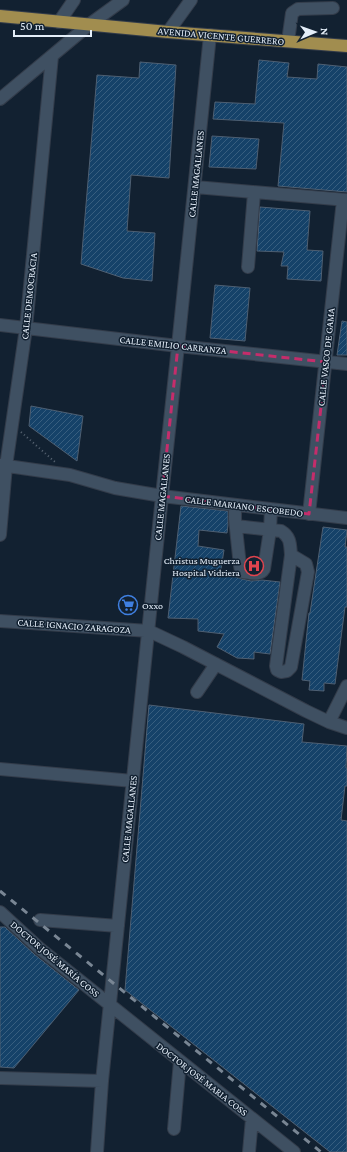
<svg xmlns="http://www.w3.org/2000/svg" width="347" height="1152" viewBox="0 0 347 1152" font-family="'Crimson Pro',serif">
<defs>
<pattern id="building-hatch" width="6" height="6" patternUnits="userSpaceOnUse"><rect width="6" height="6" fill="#154269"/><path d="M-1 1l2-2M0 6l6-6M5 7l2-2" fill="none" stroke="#375e7f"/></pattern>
</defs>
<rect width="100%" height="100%" fill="#122131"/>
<path fill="url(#building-hatch)" stroke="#4e5f72" d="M259,60L289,63L287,77L317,79L318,64L347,67V192L278,186L284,123L213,119L215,102L255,104Z
M140,62L176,65L169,178L131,175L127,231L155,233L152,281L123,278L81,264L97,75L139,78Z
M212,136L259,139L256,169L209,167Z
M260,207L310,211L307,250L323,251L321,281L287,279L288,266H281L284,252L257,251Z
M215,285L250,288L245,341L210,338Z
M342,321L347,322V355H337Z
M31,406L83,416L77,461L29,426Z
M181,506L228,511V525L227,533L199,530L198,546L224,550L220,575L236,577L242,579L251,581L262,580L280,582L270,654L254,652V659L237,658L217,647L224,634L198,631V619L168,618Z
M323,527L347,530L345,547H347V607H345L335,684L324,683V691L309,690L310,681L302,680L309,613H310Z
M149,705L304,724L302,742L347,746L346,768H347V786H345L341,820L347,821V1152H330L125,990Z
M0,927H5L34,954L79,990L14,1068L0,1067Z"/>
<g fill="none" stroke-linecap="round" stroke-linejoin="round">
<defs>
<path id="minor" d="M59,22L74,0
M168,32L191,0
M288,41L292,13L298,9L333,8
M0,99L90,24L123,0
M195,187L347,200
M248,267L254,193
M0,325L178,346L347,364
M0,465L70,475L115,488L162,496L347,518
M235,505V519L240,566L241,571L243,572C251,573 260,576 264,569L270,530L271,509
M309,514L343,200
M236,526L281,531C291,537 290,545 291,555L276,666L277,670L281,672L287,671L291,667L308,572L306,564L291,555
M0,535L6,466L26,328L52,56
M0,621L149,631L183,647L306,711L329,722L347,728
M197,692L216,664
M329,722L347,686
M0,769L133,781
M0,912L39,948L294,1152
M40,920L118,926
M0,1078L102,1081
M174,1129L180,1061
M97,1152L102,1081L162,496L178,346L210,35
M249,1152L252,1119"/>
<path id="major" d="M0,16L168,32L347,46"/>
</defs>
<use href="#minor" stroke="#333c4a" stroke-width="14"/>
<use href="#major" stroke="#333c4a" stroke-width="14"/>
<path stroke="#586573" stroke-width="2" stroke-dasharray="1 3" stroke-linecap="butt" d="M21,432L55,462"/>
<use href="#minor" stroke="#3f5062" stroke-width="12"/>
<use href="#major" stroke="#a18d4f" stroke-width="12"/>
<path stroke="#798694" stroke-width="3" stroke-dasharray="7 7" stroke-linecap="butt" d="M0,891L321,1152"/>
</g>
<path fill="none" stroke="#c52d6b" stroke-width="3" stroke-dasharray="8 5" stroke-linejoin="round" d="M178,346L326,362L309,514L162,496Z"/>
<defs>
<symbol id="hospital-ring" viewBox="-11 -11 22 22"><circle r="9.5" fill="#122131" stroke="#e0444e" stroke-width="1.5"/><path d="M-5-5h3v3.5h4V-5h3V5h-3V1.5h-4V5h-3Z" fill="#e0444e"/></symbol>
<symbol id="supermarket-ring" viewBox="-11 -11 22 22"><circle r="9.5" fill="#122131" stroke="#3f7fe0" stroke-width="1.5"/><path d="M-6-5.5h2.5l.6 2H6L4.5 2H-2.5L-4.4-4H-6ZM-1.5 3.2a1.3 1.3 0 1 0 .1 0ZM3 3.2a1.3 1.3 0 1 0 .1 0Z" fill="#3f7fe0"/></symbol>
</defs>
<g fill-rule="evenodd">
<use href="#hospital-ring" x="243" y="555" width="22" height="22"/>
<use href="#supermarket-ring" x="117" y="594" width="22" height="22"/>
</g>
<g text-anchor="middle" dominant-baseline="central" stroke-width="3" stroke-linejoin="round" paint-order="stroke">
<g font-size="10" fill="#e4eef9" stroke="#122131">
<text transform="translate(221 36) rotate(5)">AVENIDA VICENTE GUERRERO</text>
<text transform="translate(196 174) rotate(-84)">CALLE MAGALLANES</text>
<text transform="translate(29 296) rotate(-84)">CALLE DEMOCRACIA</text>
<text transform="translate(173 345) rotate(6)">CALLE EMILIO CARRANZA</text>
<text transform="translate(326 357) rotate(-84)">CALLE VASCO DE GAMA</text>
<text transform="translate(162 497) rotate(-84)">CALLE MAGALLANES</text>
<text transform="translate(244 506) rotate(7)">CALLE MARIANO ESCOBEDO</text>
<text transform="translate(74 626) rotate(4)">CALLE IGNACIO ZARAGOZA</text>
<text transform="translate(129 819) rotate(-84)">CALLE MAGALLANES</text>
<text transform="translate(55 959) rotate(40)">DOCTOR JOSÉ MARÍA COSS</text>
<text transform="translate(202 1079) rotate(38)">DOCTOR JOSÉ MARIA COSS</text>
</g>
<g font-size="10" fill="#e4eef9" stroke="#122131" text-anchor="end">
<text x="240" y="560">Christus Muguerza<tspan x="240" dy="12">Hospital Vidriera</tspan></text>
<text x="142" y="605" text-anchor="start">Oxxo</text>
</g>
</g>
<g transform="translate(315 32) rotate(88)" stroke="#122131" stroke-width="3" paint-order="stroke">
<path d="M0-3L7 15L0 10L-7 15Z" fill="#e4eef9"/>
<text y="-6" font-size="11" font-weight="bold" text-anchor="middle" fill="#e4eef9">N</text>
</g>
<path d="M14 30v6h77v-6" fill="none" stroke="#e4eef9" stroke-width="2"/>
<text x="20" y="30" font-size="12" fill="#e4eef9" stroke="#122131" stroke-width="3" paint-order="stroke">50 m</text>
</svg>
